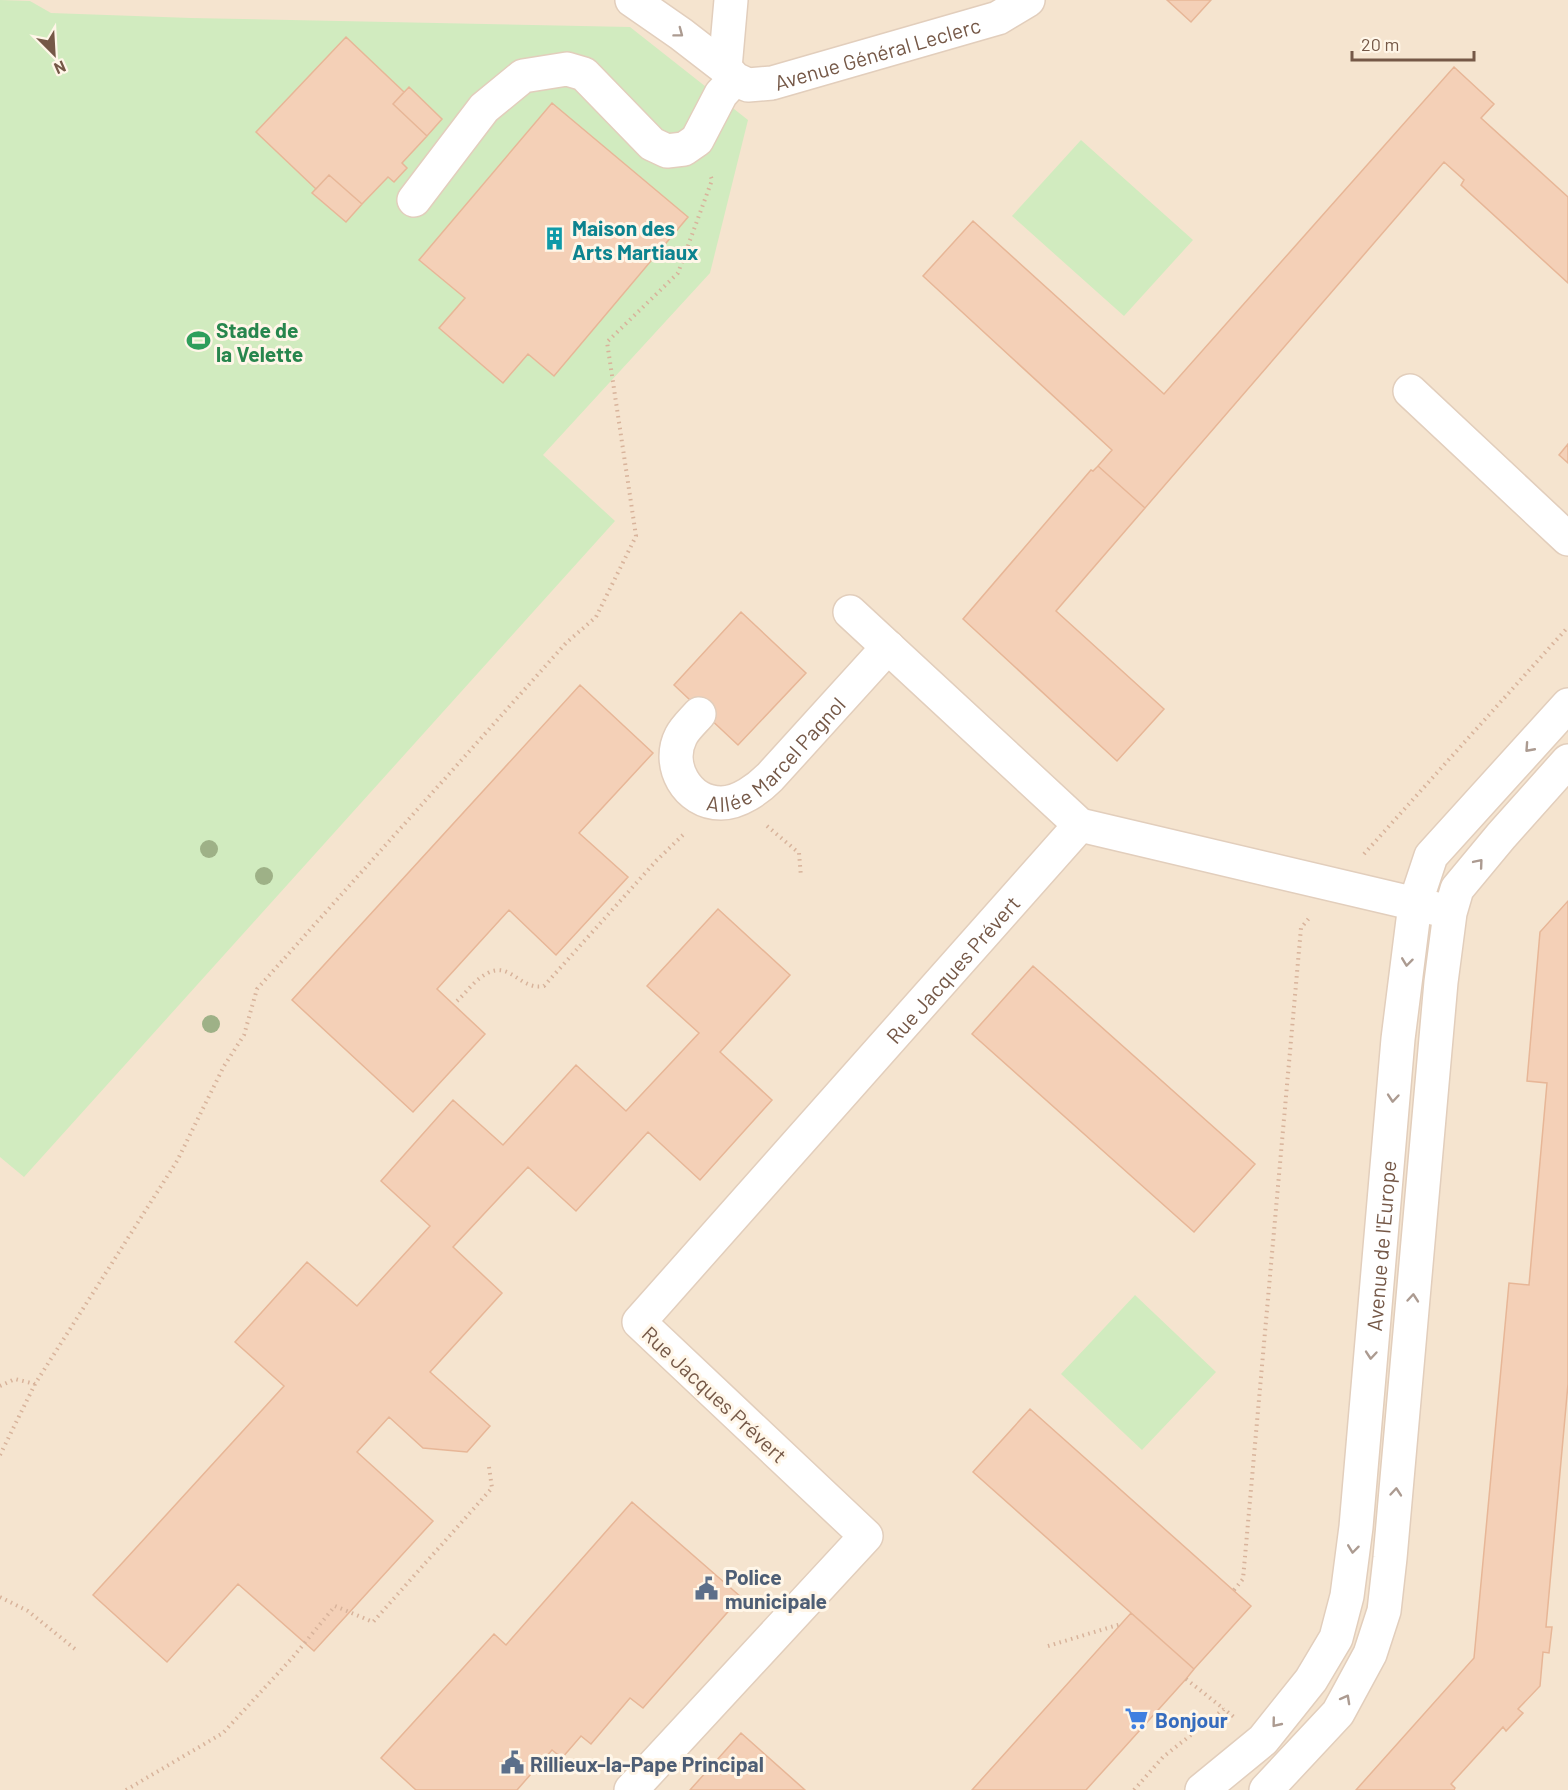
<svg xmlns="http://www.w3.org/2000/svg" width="1568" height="1790" viewBox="0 0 1568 1790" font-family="Barlow,sans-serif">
<rect width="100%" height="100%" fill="#fdf2e1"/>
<path fill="#f5e4cf" d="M0,0H1568V1790H0Z"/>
<path fill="#d1ebbf" d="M0,0L30,1L51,13L191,18L630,27L748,120L710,273L543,455L615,521L24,1177L0,1157Z
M1081,140L1193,240L1124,316L1012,216Z
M1135,1295L1216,1372L1142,1450L1061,1374Z"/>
<path fill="#f4d0b7" stroke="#e7b697" stroke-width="1.5" d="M1167,0H1211L1191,22Z
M346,37L404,92L393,104L427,136L402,163L407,168L394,182L388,177L362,204L329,175L316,189L256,132Z
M1454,67L1494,104L1481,118L1568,197V283L1461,185L1464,180L1444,162L1145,508L1098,466L1112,450L923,276L973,221L1164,394Z
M409,87L442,119L427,136L393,104Z
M552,103L688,217L554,376L528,354L503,383L439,328L465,298L419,260Z
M329,175L362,204L346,222L312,193Z
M1568,444V463L1559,455Z
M1098,466L1145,508L1056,611L1164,709L1117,761L963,619L1091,470L1093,471Z
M741,612L806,673L738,745L674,685Z
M580,685L653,753L579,833L628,877L556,955L509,910L437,989L485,1034L413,1112L292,1000Z
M1568,901V1384L1546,1627H1552L1549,1653L1543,1652L1540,1686L1518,1709L1523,1713L1506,1731L1503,1727L1451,1784L1455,1788L1454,1790H1356L1474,1658L1509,1283L1529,1285L1547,1083L1527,1081L1540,932Z
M718,909L790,975L720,1052L772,1100L700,1180L648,1132L576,1211L528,1167L453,1247L502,1293L430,1372L490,1426L467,1452L423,1448L389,1417L357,1452L433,1521L314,1651L238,1584L167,1662L93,1595L284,1386L235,1342L307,1262L357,1306L430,1226L381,1181L453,1100L503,1145L576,1065L626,1111L699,1033L647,986Z
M1033,966L1255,1164L1194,1232L972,1034Z
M1030,1409L1251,1606L1194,1669L973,1472Z
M632,1502L741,1597L643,1708L630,1698L591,1744L581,1736L562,1758L552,1750L517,1790H416L381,1758L494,1634L506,1645Z
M1131,1613L1194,1669L1186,1679L1086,1790H972Z
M741,1733L805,1790H690Z"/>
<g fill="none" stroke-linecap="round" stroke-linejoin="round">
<defs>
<g id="minor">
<path id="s1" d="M632,0L681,34L725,68L735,79L748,85L772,83L998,18L1028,0"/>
<path d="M725,68L731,0"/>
<path d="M414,200L484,108L523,76L567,69L584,74L652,144L667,151L684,149L697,140L721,94L735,79"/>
<path d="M1410,391L1568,539"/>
<path d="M850,612L1080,825L1437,909"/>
<path id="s2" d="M699,714C693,721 685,728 681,736C666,765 687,803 721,803C739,803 758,789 770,777L888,647"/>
<path id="s3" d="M631,1790L866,1536L639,1322L1080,825"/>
<path id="s4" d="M1202,1790L1263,1740L1311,1680L1336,1638L1347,1596L1356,1527L1398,1039L1415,904L1431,856L1568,705"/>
<path d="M1266,1790L1338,1713L1370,1654L1384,1611L1390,1558L1441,982L1450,913L1457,889L1501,836L1568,761"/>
</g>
</defs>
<use href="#minor" stroke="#e2cebc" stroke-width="36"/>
<path stroke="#d8b39b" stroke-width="4" stroke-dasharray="1.5 4.5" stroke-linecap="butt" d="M767,826L799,853L801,877
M1364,854L1568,627
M457,1001C467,992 475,979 488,973C510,961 521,991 544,986L656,861L686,832
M0,1386L15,1379L35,1384
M0,1455L35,1384L177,1161L224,1066L244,1035L257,989L566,643L596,617L636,536L607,342L678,273L712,180L711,177
M1234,1590L1243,1579L1301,928L1310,917
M0,1597L28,1611L75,1649
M1048,1646L1121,1624
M1186,1679L1224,1709
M126,1790L223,1733L293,1657L335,1606L373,1622L492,1488L489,1467
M1134,1790L1163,1757L1224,1709L1234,1717"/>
<use href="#minor" stroke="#fff" stroke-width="33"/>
</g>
<g fill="#9eb187">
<circle cx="209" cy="849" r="9"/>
<circle cx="264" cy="876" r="9"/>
<circle cx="211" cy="1024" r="9"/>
</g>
<defs><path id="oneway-chevron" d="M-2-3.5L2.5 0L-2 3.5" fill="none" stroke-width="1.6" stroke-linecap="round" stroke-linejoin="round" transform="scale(1.5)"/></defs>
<g stroke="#ac9b91">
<use href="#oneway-chevron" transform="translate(679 33) rotate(37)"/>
<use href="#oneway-chevron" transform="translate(1529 748) rotate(132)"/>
<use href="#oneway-chevron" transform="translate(1479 863) rotate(-50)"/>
<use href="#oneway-chevron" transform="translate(1407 962) rotate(97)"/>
<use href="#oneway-chevron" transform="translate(1393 1098) rotate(95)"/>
<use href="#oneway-chevron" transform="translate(1413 1298) rotate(-85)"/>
<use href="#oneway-chevron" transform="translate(1371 1355) rotate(95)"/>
<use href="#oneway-chevron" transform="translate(1396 1492) rotate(-85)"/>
<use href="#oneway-chevron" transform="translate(1353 1549) rotate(97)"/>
<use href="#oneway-chevron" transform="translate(1346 1699) rotate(-61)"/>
<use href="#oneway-chevron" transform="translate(1276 1723) rotate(129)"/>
</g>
<defs>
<symbol id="building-bare" viewBox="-9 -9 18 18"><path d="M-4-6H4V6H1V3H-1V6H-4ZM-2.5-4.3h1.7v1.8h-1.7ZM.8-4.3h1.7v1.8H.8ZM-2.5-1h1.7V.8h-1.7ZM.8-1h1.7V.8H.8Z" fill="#0f9aa8" stroke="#fff6e8" stroke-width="2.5" paint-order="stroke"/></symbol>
<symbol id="stadium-bare" viewBox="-9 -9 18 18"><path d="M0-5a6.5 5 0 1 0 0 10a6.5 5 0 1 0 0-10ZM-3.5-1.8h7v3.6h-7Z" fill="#2e9e5b" stroke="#fff6e8" stroke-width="2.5" paint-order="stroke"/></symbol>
<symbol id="civic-bare" viewBox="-9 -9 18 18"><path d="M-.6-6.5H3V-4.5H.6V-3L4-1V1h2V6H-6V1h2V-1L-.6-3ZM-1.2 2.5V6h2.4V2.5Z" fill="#5c6f8a" stroke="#fff6e8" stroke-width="2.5" paint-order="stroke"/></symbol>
<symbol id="supermarket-bare" viewBox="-9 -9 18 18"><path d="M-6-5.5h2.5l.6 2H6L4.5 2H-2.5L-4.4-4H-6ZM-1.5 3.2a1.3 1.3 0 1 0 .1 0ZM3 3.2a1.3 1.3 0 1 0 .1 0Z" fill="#3f7fe0" stroke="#fff6e8" stroke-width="2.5" paint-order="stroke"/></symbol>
</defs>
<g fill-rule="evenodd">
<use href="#building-bare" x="538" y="222" width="33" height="33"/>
<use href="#stadium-bare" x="182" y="324" width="33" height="33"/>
<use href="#civic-bare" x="690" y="1572" width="33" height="33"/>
<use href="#supermarket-bare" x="1120" y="1702" width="33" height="33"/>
<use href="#civic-bare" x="496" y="1746" width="33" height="33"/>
</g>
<g text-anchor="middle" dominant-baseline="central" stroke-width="6" stroke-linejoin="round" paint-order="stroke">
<g font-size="21" fill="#755847" stroke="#fff6e8">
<text stroke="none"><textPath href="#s1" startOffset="278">Avenue Général Leclerc</textPath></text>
<text stroke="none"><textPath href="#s2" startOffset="195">Allée Marcel Pagnol</textPath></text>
<text stroke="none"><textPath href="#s3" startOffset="1130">Rue Jacques Prévert</textPath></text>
<text stroke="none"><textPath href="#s4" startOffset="600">Avenue de l'Europe</textPath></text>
<text transform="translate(715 1394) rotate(43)">Rue Jacques Prévert</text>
</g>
<g font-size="21" font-weight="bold" fill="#0d838f" stroke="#fff6e8" text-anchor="start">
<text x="572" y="227">Maison des<tspan x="572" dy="24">Arts Martiaux</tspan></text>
</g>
<g font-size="21" font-weight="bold" fill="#27864d" stroke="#fff6e8" text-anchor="start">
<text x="216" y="329">Stade de<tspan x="216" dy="24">la Velette</tspan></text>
</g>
<g font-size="21" font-weight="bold" fill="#4e5e75" stroke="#fff6e8" text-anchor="start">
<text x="725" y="1576">Police<tspan x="725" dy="24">municipale</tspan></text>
<text x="530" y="1763">Rillieux-la-Pape Principal</text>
</g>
<g font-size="21" font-weight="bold" fill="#366cbe" stroke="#fff6e8" text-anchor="start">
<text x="1155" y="1719">Bonjour</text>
</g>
</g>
<g transform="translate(54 54) rotate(156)" stroke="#fff6e8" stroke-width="4.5" paint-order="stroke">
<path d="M0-4.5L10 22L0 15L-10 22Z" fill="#755847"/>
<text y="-9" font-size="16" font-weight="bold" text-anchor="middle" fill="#755847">N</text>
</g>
<path d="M1352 51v9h122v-9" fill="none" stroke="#755847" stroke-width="3"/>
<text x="1361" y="51" font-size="18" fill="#755847" stroke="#fff6e8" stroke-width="4.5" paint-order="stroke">20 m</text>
</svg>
